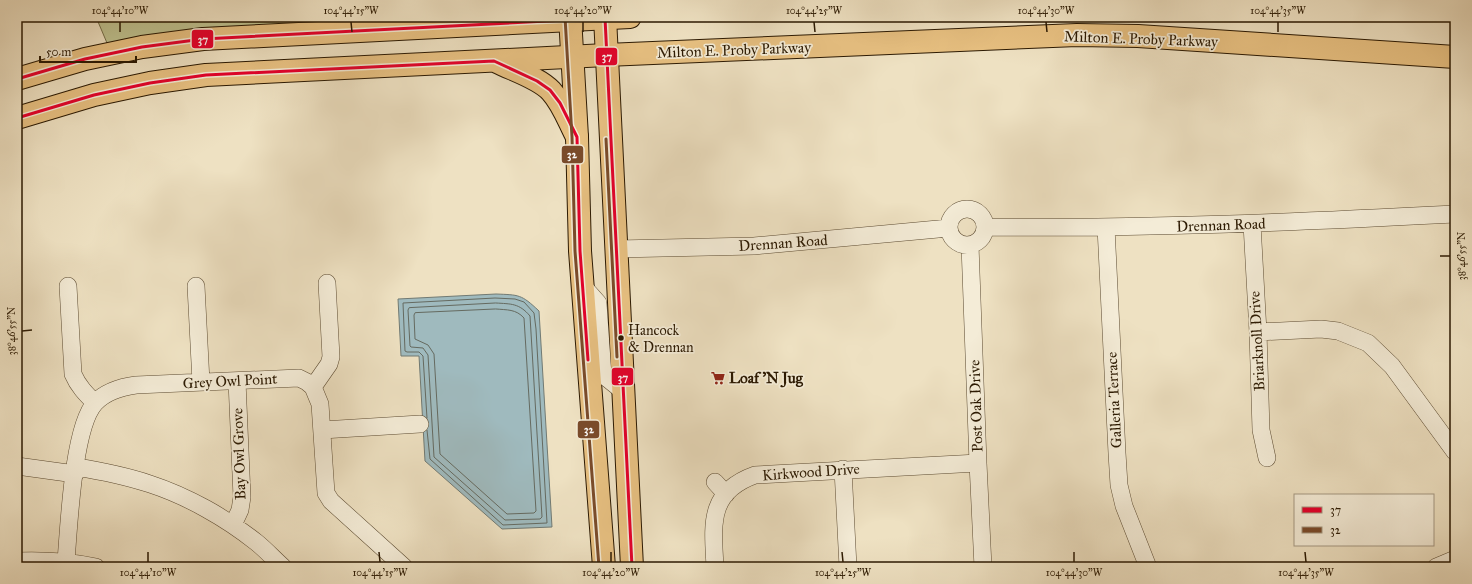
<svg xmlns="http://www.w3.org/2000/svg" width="1472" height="584" viewBox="0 0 1472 584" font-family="'IM FELL Great Primer',serif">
<rect width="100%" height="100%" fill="#eee1c2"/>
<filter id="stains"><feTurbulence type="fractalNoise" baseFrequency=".005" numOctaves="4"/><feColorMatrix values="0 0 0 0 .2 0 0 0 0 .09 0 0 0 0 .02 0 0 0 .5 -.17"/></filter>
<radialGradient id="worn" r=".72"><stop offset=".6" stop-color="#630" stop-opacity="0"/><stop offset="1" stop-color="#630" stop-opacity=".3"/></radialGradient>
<path fill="#bec18f" stroke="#746d48" d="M96,17H467L141,39L107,43Z"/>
<path fill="#9fbabe" stroke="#717a73" d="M496,294C519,295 521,294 539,311L552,527L502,529L425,461L419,356H401L398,299Z"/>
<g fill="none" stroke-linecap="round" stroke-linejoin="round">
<path stroke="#656a60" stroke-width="1" d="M496,303C511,304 519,303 530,316L542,517L540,519L505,520L434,457L428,355L423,348L411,347L410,346L408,310L409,308Z
M496,309C507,310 516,309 524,318L536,511L534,513L507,514L440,454L434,354L428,345L415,339L414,315L415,313Z
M427,418L423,356L419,352H407L405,351L403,303L495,298L515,299L524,302L534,313L536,329L547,523L503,525L430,459L427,430"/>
<defs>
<path id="minor" d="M949 227a18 18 0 1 1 36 0a18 18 0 1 1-36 0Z
M1252,224L1258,332L1261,430L1267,458
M986,227C1143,229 1299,222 1455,214
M1106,227L1117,453L1119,485L1124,506L1148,567
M970,245L978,463L983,567
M617,249L754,246L949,228
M582,285L598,303L603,375L624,392
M68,286L73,374C78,386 86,394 95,403
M196,286L201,382
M1258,332L1321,329L1338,331L1368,343L1392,366L1455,452
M313,387L329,364L331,357L327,283
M322,430L420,424
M17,466L75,474
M76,467C101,471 126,476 150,484C187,496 226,518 256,542C266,550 274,559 283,567
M843,469L848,567
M715,482L726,494
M233,525L240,510L242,497L237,381
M17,561C45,560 68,561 96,567
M66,561C69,526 73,427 95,403C106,391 121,387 136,385L299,378L307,382L313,387L320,404L326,493L331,501L404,567
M715,567C713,526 707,492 755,475L978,463
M1436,567L1455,559"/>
<path id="major" d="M570,17L577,137L580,251L604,567
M605,17L632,567"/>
<path id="highway" d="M497,62C513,70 539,78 551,91C563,104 569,122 577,137
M17,79L85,59L142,47L203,39L630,17
M17,118L94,95L150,83L206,75L606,55L1077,35L1138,36L1455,57"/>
</defs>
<use href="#minor" stroke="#5c4b32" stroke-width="18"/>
<use href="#major" stroke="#2b1902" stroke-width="24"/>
<use href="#highway" stroke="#2b1902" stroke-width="24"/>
<use href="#minor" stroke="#f4ecd7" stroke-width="17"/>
<use href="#major" stroke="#e7c081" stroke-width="22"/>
<use href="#highway" stroke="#e7c081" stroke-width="22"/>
<defs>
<path id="bus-1" d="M17,79L85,59L142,47L203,39L605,18L632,567
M17,118L94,95L150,83L206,75L494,61L537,81L550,90L560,103L577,137L580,251L588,360"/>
<path id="bus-2" d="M565,17L572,137L575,251L599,567
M606,139L617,357"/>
</defs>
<use href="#bus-1" stroke="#f4ecd7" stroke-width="6"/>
<use href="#bus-2" stroke="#f4ecd7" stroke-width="6"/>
<use href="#bus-1" stroke="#e4002b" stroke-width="3"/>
<use href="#bus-2" stroke="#7a4b2a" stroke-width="3"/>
</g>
<path fill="none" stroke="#2b1902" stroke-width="1.5" d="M120,22V32M351,22L352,32M583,22V32M814,22L815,32M1046,22L1047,32M1278,22V32M1440,256H1450M22,331L32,330M148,552V562M379,552L380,562M611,552V562M842,552L843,562M1074,552V562M1305,552L1306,562"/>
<defs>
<symbol id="supermarket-bare" viewBox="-9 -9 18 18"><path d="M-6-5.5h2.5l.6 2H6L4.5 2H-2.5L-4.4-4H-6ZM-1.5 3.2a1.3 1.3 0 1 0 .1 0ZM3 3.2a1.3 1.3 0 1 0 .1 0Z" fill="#8f2418" stroke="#f4ecd7" stroke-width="2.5" paint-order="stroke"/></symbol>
</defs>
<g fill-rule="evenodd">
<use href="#supermarket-bare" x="708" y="368" width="20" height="20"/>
</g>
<circle fill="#2b1902" stroke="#f4ecd7" stroke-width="1.5" cx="621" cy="338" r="3.5"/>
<g text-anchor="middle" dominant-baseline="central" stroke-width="3.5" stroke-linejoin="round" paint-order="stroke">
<g font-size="14" fill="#2b1902" stroke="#f4ecd7" text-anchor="start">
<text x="628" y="330">Hancock<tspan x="628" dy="17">&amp; Drennan</tspan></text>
</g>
<g font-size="15" fill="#2b1902" stroke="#f4ecd7">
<text transform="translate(1141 39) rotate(2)">Milton E. Proby Parkway</text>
<text transform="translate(734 50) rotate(-2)">Milton E. Proby Parkway</text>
<text transform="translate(1221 225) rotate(-2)">Drennan Road</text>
<text transform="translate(783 243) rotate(-4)">Drennan Road</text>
<text transform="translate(1257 341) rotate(-93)">Briarknoll Drive</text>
<text transform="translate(230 381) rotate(-3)">Grey Owl Point</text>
<text transform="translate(1114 400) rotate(-93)">Galleria Terrace</text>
<text transform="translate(976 406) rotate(-92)">Post Oak Drive</text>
<text transform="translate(239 454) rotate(-92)">Bay Owl Grove</text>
<text transform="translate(811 472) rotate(-4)">Kirkwood Drive</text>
</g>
<g font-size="15" font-weight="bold" fill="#2b1902" stroke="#f4ecd7" text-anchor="start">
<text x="729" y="378">Loaf 'N Jug</text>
</g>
</g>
<g stroke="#f4ecd7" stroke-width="1.5">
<rect x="191" y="29" width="23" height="20" rx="4" fill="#e4002b"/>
<rect x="595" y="47" width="23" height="19" rx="4" fill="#e4002b"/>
<rect x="561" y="145" width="23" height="19" rx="4" fill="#7a4b2a"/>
<rect x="611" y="367" width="23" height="19" rx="4" fill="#e4002b"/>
<rect x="577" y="420" width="23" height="19" rx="4" fill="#7a4b2a"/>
</g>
<g font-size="11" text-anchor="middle" font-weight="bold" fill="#fff">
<text x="203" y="43">37</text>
<text x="607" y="60">37</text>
<text x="572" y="158">32</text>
<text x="623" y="381">37</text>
<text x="589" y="433">32</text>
</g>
<rect width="1472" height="584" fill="none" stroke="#eee1c2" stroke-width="44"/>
<rect x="1294" y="494" width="140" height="52" fill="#f4ecd7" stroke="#a49882"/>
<rect x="1302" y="507" width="20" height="6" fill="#e4002b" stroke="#a49882"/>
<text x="1330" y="514" font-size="12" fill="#2b1902">37</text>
<rect x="1302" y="527" width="20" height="6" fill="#7a4b2a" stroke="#a49882"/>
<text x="1330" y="534" font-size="12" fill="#2b1902">32</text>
<path d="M40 56v6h96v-6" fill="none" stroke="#2b1902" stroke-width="2"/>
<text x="46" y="56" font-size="12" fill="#2b1902" stroke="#f4ecd7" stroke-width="3" paint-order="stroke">50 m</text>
<rect x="22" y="22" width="1428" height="540" fill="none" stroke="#2b1902" stroke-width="1.5"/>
<g font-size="10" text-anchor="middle" fill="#2b1902">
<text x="120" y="14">104°44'10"W</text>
<text x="351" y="14">104°44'15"W</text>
<text x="583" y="14">104°44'20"W</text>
<text x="814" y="14">104°44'25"W</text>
<text x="1046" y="14">104°44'30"W</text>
<text x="1278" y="14">104°44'35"W</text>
<text transform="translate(1461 256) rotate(-90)" y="4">38°46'55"N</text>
<text transform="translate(11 331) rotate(-90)" y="4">38°46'55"N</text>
<text x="148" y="576">104°44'10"W</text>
<text x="380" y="576">104°44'15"W</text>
<text x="611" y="576">104°44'20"W</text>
<text x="843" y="576">104°44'25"W</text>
<text x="1074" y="576">104°44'30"W</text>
<text x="1306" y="576">104°44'35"W</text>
</g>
<rect width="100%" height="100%" filter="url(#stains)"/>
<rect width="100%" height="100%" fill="url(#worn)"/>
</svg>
